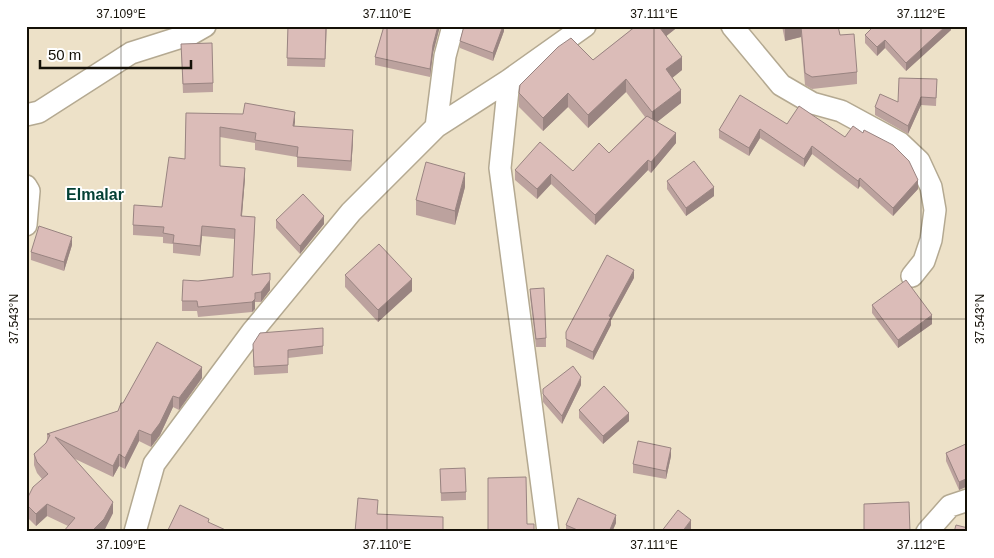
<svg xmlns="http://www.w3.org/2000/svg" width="994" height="558" viewBox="0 0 994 558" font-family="Helvetica,sans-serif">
<rect width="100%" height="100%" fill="#ede1c8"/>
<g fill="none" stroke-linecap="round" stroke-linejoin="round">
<defs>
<path id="street" d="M732,26L781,85L812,103L841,111L900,143L919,161L931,187L935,210L931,240L924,261L912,276
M509,80L500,168L548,532
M26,115L39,112L131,53L191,34L205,26
M436,127L445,56L453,26
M26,186L29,191L26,225
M135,532L154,464L252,332L351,212L436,127L509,80L585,26
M927,532L950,506L968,500"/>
</defs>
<use href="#street" stroke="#b4a991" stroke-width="24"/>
<use href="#street" stroke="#fff" stroke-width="21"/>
</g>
<path fill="#bca29e" d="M288,26H327L325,67L287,66Z
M384,26H440L433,53L430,77L375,65V57Z
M504,26V31L493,61L460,48V41Z
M629,26H679L666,36L682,70L672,78L681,103L657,122L676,143L651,173L648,170L595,225L551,184L537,199L515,180V170L573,171L609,153L645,117L626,92L588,128L568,107L543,131L519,107V93L593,60L631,30Z
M782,26H838L840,35L857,72V84L812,89L805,85L801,37L785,41Z
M951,26V30L906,71L885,48L877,56L865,43V35Z
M181,44L213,83V92L183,93Z
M937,79L936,106L921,105L908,134L875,115V107L898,102Z
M186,113L295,122L294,126L353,140L351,171L297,167V157L255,150V143L220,137V166L245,178L242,216L255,227L252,275L270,290L261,302H255V309L252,312L198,317L197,311H182V301L198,281L233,277L235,239L202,236L200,256L173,253V244L163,243V237L133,235V225L162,207L185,159Z
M787,124L918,189L893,216L860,186L858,189L812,154L804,167L760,138L749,156L719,138V130Z
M667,181L714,196L686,216L667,189Z
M465,187L455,225L416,215V200Z
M276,220L324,224L300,254L276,228Z
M72,245L64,271L31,260V252Z
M345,275L412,291L378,322L345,287Z
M634,278L611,320V325L593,360L566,347V332Z
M530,289L546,338V347H536L530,297Z
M872,305L932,324L898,348L872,313Z
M323,328V354L288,358V373L254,375L253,344Z
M202,378L179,410L173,407L160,435L151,447L139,441L125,469L119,466L113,477L73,458L113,513L104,531L68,526L47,516L36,526L26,516V501L42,479L37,473L34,465V454L46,443L47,440V434L118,411L123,403Z
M581,385L562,424L543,402V389Z
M579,410L629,421L603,444L579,418Z
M968,443V486L959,490L946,461V453Z
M671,456L666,479L633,473V464Z
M440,469L466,492V500L441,501Z
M616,523L612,532H566V525Z"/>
<path fill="#998481" d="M438,26H440L433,53L430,77V69L433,45Z
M503,26H504V31L493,61V53Z
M661,26H679L660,41V28Z
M796,26H801V37L785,41V29Z
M946,26H951V30L906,71V63Z
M885,40V48L877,56V47Z
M682,57V70L666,83V69Z
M626,79V92L588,128V115Z
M681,90V103L652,126V112Z
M568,93V107L543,131V118Z
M921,97V105L908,134V126Z
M295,112V122L293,136V126Z
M760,129V138L749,156V148Z
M353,130V140L351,171V161Z
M676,133V143L651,173V162Z
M812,146V154L804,167V159Z
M648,160V170L595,225V215Z
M245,168V178L241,226V216Z
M465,173V187L455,225V211Z
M551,174V184L537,199V189Z
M860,178V186L858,189V181Z
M918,180V189L893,216V208Z
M714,187V196L686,216V208Z
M324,216V224L300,254V246Z
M202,226V236L200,256V246Z
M72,237V245L64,271V262Z
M634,270V278L611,320V325L593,360V352L609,316Z
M412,279V291L378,322V310Z
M270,280V290L261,302V292Z
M255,299V309L252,312V302Z
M932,315V324L898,348V340Z
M202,367V378L179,410V398Z
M581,377V385L562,424V416Z
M173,396V407L160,435L151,447V435Z
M629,413V421L603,444V436Z
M139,430V441L125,469V458Z
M671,448V456L666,479V471Z
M119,454V466L113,477V466Z
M968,478V486L959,490V482Z
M113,502V513L104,531L103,532H91Z
M47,504V516L36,526V514Z
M616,515V523L612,532H609Z
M691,520V529L689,532H682Z"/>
<path fill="#dbbcb8" stroke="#998481" d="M288,26H326L325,59L287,58Z
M384,26H438L433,45L430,69L375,57Z
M464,26H503L493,53L460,41Z
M636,26H661L660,28L682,57L666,69L681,90L652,112L626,79L588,115L568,93L543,118L519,93L520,85L558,47L571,38L593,60Z
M785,26H796L785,29Z
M801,26H838L840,35L854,34L857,72L812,77L805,73Z
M874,26H946L906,63L885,40L877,47L865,35Z
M212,43L213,83L183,84L181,44Z
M899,78L937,79L936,98L921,97L908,126L875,107L880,94L898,102Z
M740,95L787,124L799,106L845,137L853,126L863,133L864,130L893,145L909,161L918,180L893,208L860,178L858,181L812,146L804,159L760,129L749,148L719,130Z
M245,103L295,112L293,126L353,130L351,161L297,157L298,147L255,140L256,133L220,127V166L245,168L241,216L255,217L252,275L270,273V280L261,292L255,293V299L252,302L198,307L197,301H182L183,280L198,281L233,277L235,229L202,226L200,246L173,243L174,235L163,233L164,227L133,225L134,205L162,207L169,157L185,159L186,113L243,114Z
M647,116L676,133L651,162L648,160L595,215L551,174L537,189L515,170L540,142L573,171L599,143L609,153Z
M694,161L714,187L686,208L667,181Z
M426,162L465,173L455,211L416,200Z
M303,194L324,216L300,246L276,220Z
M39,226L72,237L64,262L31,252Z
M379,244L412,279L378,310L345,275Z
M607,255L634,270L609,316L611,317L593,352L566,339V332Z
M906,280L932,315L898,340L872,305Z
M544,288L546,338L536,339L530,289Z
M323,328V346L288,350V365L254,367L253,344L260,333Z
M157,342L202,367L179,398L173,396L160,423L151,435L139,430L125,458L119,454L113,466L55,437L113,502L104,519L91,532H63L75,518L47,504L36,514L26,504V501L33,487L48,474L37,462L34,454L46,443L50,435L47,434L118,411L121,403H123Z
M573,366L581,377L562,416L543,394V389Z
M604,386L629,413L603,436L579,410Z
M638,441L671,448L666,471L633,464Z
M968,443V478L959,482L946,453Z
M465,468L466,492L441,493L440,469Z
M526,477L527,524H534V532H488V478Z
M358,498L378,500L377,514L443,517V532H355Z
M578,498L616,515L609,532H582L566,525Z
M909,502L910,532H864V504Z
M180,505L209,519L208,522L230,532H167Z
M678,510L691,520L682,532H661Z
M956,525L968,528V532H954Z"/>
<path fill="none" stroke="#141007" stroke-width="1" stroke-opacity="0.45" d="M121,26V532M387,26V532M654,26V532M921,26V532M26,319H968"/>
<g text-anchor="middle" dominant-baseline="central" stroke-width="4" stroke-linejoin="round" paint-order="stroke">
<g font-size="16" font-weight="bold" fill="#034035" stroke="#fff">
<text x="95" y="194">Elmalar</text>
</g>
</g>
<rect width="994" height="558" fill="none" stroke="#ffffff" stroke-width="55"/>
<path d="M40 60v8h151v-8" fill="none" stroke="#141007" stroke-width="2.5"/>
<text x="48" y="60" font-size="15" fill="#141007" stroke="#ffffff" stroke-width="4" paint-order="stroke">50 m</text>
<rect x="28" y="28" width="938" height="502" fill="none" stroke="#141007" stroke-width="2"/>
<g font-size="12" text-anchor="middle" fill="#141007">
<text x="121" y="18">37.109°E</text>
<text x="387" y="18">37.110°E</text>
<text x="654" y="18">37.111°E</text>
<text x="921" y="18">37.112°E</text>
<text transform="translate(14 319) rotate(-90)" y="4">37.543°N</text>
<text transform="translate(980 319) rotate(-90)" y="4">37.543°N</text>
<text x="121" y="549">37.109°E</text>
<text x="387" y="549">37.110°E</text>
<text x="654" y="549">37.111°E</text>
<text x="921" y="549">37.112°E</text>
</g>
</svg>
